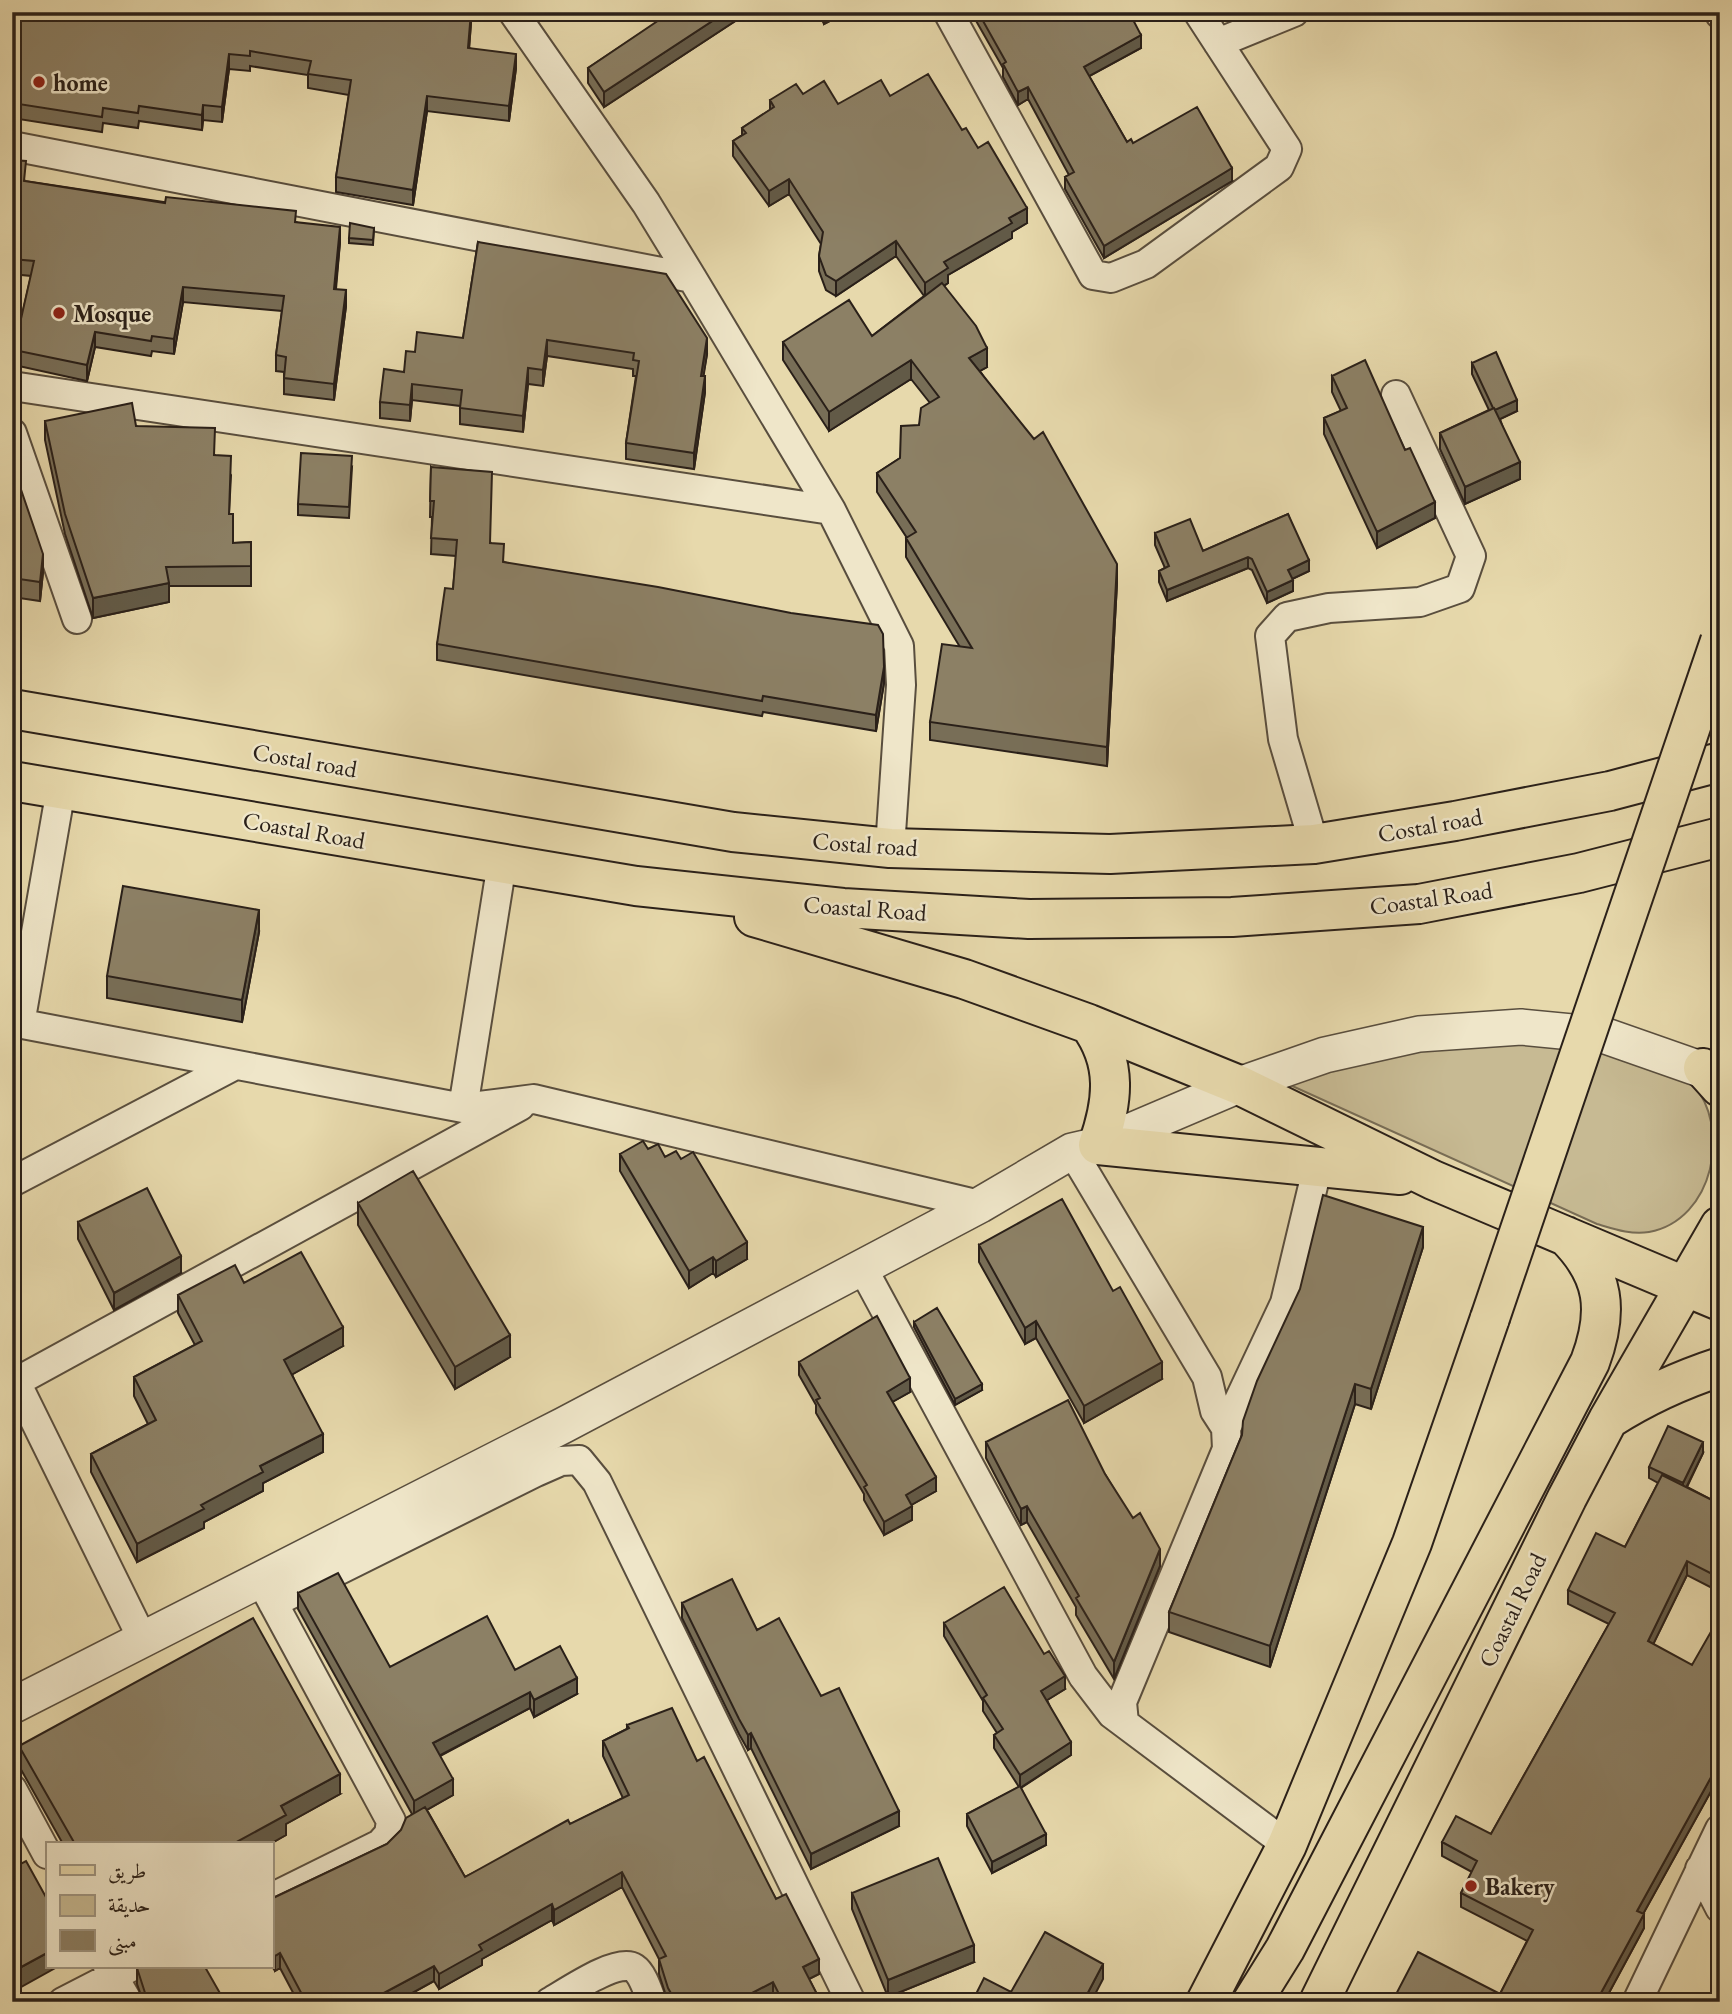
<svg xmlns="http://www.w3.org/2000/svg" width="1732" height="2014" viewBox="0 0 1732 2014" font-family="'EB Garamond',Amiri,serif">
<rect width="100%" height="100%" fill="#e7d9ac"/>
<filter id="stains"><feTurbulence type="fractalNoise" baseFrequency=".00286" numOctaves="4"/><feColorMatrix values="0 0 0 0 .2 0 0 0 0 .09 0 0 0 0 .02 0 0 0 .5 -.17"/></filter>
<radialGradient id="worn" r=".72"><stop offset=".6" stop-color="#630" stop-opacity="0"/><stop offset="1" stop-color="#630" stop-opacity=".3"/></radialGradient>
<path fill="#c7ba93" stroke="#786d56" stroke-width="2" d="M1502,1044C1564,1047 1640,1044 1692,1083C1732,1127 1714,1220 1649,1232C1631,1235 1614,1229 1597,1224L1290,1085L1370,1053Z"/>
<g fill="none" stroke-linecap="round" stroke-linejoin="round">
<defs>
<path id="minor" d="M513,12L646,203L692,278L831,510L899,646L901,685L890,848
M948,12L1093,275L1111,278L1146,264L1279,167L1287,149L1198,12
M1719,12L1720,14
M1218,43L1294,12
M12,146L692,278
M12,386L831,510
M12,433L77,619
M1314,844L1283,739L1270,636L1287,617L1329,608L1420,602L1460,588L1471,556L1396,395
M12,1022L463,1108L534,1099L980,1205
M20,1024L61,789
M463,1108L502,863
M1072,1151L1207,1377L1215,1411L1226,1428L1227,1449L1122,1702L1124,1723
M12,1182L235,1065
M862,1267L1083,1676L1112,1714L1287,1845
M12,1374L143,1640
M16,1382L520,1106
M1226,1428L1285,1303L1318,1165
M265,1588L391,1821L389,1834L380,1844L271,1898
M273,1603L536,1472L561,1461L579,1460L597,1482L851,2002
M12,1789L47,1854
M1700,1869L1720,1908
M108,1967L128,2002
M63,2002L131,1967
M550,2002C566,1993 618,1957 634,1968C643,1974 648,1992 652,2002
M1637,2002L1720,1829"/>
<path id="tertiary" d="M12,1706L564,1425L980,1205L1072,1151L1098,1145L1239,1085L1325,1055L1419,1034L1521,1027L1603,1035L1720,1076"/>
<path id="primary" d="M1684,1286L1720,1301"/>
<path id="trunk" d="M12,709L733,832L890,848L1110,854L1314,844L1455,821L1610,791L1720,762
M12,781L636,886L843,908L1029,919L1232,917L1419,904L1579,873L1720,837
M754,917L964,979L1089,1024L1239,1085L1433,1180L1684,1286
M1089,1024C1118,1063 1113,1102 1098,1145L1400,1175
M1703,1068L1720,1087
M1609,1419C1645,1396 1680,1380 1720,1367
M1206,2002L1287,1845L1412,1543L1490,1318
M1252,2002L1285,1949L1590,1362C1609,1311 1605,1275 1566,1236
M1319,2002L1567,1498L1608,1420L1720,1226"/>
</defs>
<use href="#minor" stroke="#594e3e" stroke-width="32"/>
<use href="#tertiary" stroke="#594e3e" stroke-width="38"/>
<use href="#primary" stroke="#2a2019" stroke-width="42"/>
<use href="#trunk" stroke="#2a2019" stroke-width="42"/>
<use href="#minor" stroke="#efe6c9" stroke-width="28"/>
<use href="#tertiary" stroke="#efe6c9" stroke-width="35"/>
<use href="#primary" stroke="#e7d9ac" stroke-width="38"/>
<use href="#trunk" stroke="#e7d9ac" stroke-width="38"/>
<defs>
<path id="trunk-bridge" d="M1490,1318L1720,641"/>
</defs>
<use href="#trunk-bridge" stroke="#2a2019" stroke-width="42" stroke-linecap="butt"/>
<use href="#trunk-bridge" stroke="#e7d9ac" stroke-width="38"/>
</g>
<path fill="#786e57" stroke="#2a2019" stroke-width="2" d="M12,12L471,23L469,48L516,68L509,121L427,111L413,205L336,192V177L349,95L308,88V75L250,66V71L229,69L222,122L203,120L202,130L139,121L138,128L103,123L102,132L12,118Z
M662,12H746V14L604,107L588,83V68L665,17Z
M818,12H847L824,24Z
M971,12H1134L1130,15L1141,48L1089,76L1127,142L1232,181L1104,258L1065,189V177L1069,175L1028,99L1018,105L1003,77V68Z
M803,94L838,104L890,96L962,130L978,148L1027,223L1012,232V238L948,275V283L944,286L987,367L980,371L1117,583L1107,766L930,740V722L960,647L906,557V538H907L877,492V473L900,458L919,425L930,403L911,379L829,431L783,360V342L872,336L924,296L896,256L836,296L826,290L819,271V256L821,244L789,194L769,206L733,156V141L742,135V128L770,110V100Z
M12,160L25,181L296,222L340,242L336,289L346,306L334,400L284,394V372L276,371V355L282,311L183,302L174,354L152,351L151,356L95,347L87,381L14,365V350L31,276L12,274Z
M374,228L373,245L349,243V238Z
M478,242L707,354L703,376L705,392L694,469L626,459V443L636,376H633V369L547,356L543,386L528,384L523,432L460,424V406L412,400L410,421L380,418V402L404,372L415,352L463,338Z
M1472,363L1517,411L1500,419L1520,479L1465,504L1440,449V433L1489,410L1472,374Z
M1332,376L1405,450L1435,518L1377,548L1324,434V418L1341,411L1332,392Z
M45,421L136,426L215,455L231,475L229,514L233,543L251,542V586H169V602L93,618L65,534L45,440Z
M352,467L349,518L298,515V504Z
M431,467L491,543L504,562L884,683L876,731L763,712L762,716L437,660V644L453,589L456,556L431,554L432,517H430Z
M12,475L43,572L40,601L12,597Z
M1288,514L1309,571L1292,579L1293,591L1267,603L1252,570L1248,568L1167,601L1159,582V571L1165,568L1155,545V533L1203,551Z
M259,932L242,1022L107,998V976Z
M648,1149L665,1157L747,1259L716,1277L713,1273L689,1288L620,1171V1154Z
M358,1203L510,1357L455,1389L358,1225Z
M78,1222L181,1273L114,1310L78,1239Z
M979,1245L1162,1379L1084,1423L1036,1338L1025,1344L979,1262Z
M1423,1247L1371,1409L1355,1404L1270,1667L1169,1632V1612L1242,1435Z
M244,1283L343,1346L292,1374L323,1452L263,1483V1491L204,1522V1528L137,1562L91,1472V1454L148,1424L134,1396V1377L195,1345L178,1313V1295Z
M914,1322L982,1390L955,1405L914,1327Z
M799,1362L910,1392L892,1402L936,1491L911,1505L912,1520L884,1535L864,1500V1494L816,1413V1405L799,1375Z
M986,1442L1105,1474L1160,1566L1114,1679L1076,1615V1607L1027,1522L1021,1525L986,1458Z
M1703,1453L1687,1487L1720,1504V1592L1687,1575L1653,1644L1720,1775L1643,1914L1644,1928L1604,2002H1392L1500,1994L1527,1941L1461,1907V1893L1472,1872L1442,1856V1842L1491,1834L1609,1624L1568,1604V1590L1625,1547L1658,1483L1649,1478V1467Z
M298,1593L390,1667L515,1670L577,1694L534,1717L530,1708L440,1756L453,1795L427,1810L465,1877L623,1798L603,1756V1741L627,1729V1725L697,1761L819,1974L809,1979L821,2002H775L773,1998L765,2002H668L659,1974V1959L622,1887L554,1925L552,1920L482,1959V1965L439,1989L434,1981L396,2002H298L280,1968L275,1971L271,1965V1899L387,1844L401,1830L412,1814L298,1609Z
M682,1603L757,1630L821,1696L899,1826L811,1869L751,1748L748,1750L739,1734L682,1618Z
M944,1623L1065,1689L1047,1700L1071,1755L1021,1788L1046,1845L992,1873L967,1826V1814L1019,1787L994,1748V1735L997,1733L983,1711V1701L944,1636Z
M19,1746L340,1794L286,1824V1835L270,1844H63L19,1766Z
M852,1893L974,1962L888,1997L852,1909Z
M137,1968L225,2002L143,2001L137,1984Z"/>
<path fill="#625a47" stroke="#2a2019" stroke-width="2" d="M471,12V23L468,63V48Z
M726,12H746V14L604,107V92Z
M824,12H847L824,24Z
M1141,35V48L1084,79V67Z
M229,54V69L222,122V107Z
M516,54V68L509,121V106Z
M1028,87V99L1018,105V92Z
M427,96V111L413,205V190Z
M203,105V120L202,130V115Z
M1232,168V181L1104,258V246Z
M789,179V194L769,206V191Z
M1027,208V223L1012,232V238L948,275V283L925,298V283L944,262L1009,218Z
M340,227V242L334,304V289Z
M896,241V256L836,296V281Z
M183,287V302L174,354V339Z
M346,290V306L334,400V384Z
M95,332V347L87,381V365Z
M707,338V354L701,392V376Z
M547,340V356L543,386V370Z
M987,348V367L969,377V358Z
M911,360V379L829,431V412Z
M528,368V384L523,432V416Z
M705,376V392L694,469V453Z
M412,384V400L410,421V405Z
M1517,400V411L1494,422V410Z
M1520,462V479L1465,504V487Z
M1435,502V518L1377,548V532Z
M43,554V572L40,601V582Z
M1248,557V568L1167,601V590Z
M1309,560V571L1288,581V570Z
M1117,564V583L1107,766V747Z
M1293,580V591L1267,603V592Z
M169,583V602L93,618V598Z
M884,667V683L876,731V715Z
M259,910V932L242,1022V1000Z
M1423,1227V1247L1371,1409V1389Z
M747,1242V1259L716,1277V1261Z
M181,1256V1273L114,1310V1293Z
M713,1257V1273L689,1288V1271Z
M1036,1321V1338L1025,1344V1328Z
M343,1327V1346L284,1379V1360Z
M510,1335V1357L455,1389V1367Z
M1162,1362V1379L1084,1423V1406Z
M910,1378V1392L887,1405V1392Z
M982,1384V1390L955,1405V1399Z
M1355,1384V1404L1270,1667V1646Z
M323,1434V1452L263,1483V1491L204,1522V1528L137,1562V1544L201,1505L260,1466Z
M1703,1442V1453L1683,1494V1483Z
M936,1477V1491L906,1508V1495Z
M912,1506V1520L884,1535V1522Z
M1027,1506V1522L1021,1525V1509Z
M1160,1549V1566L1114,1679V1662Z
M1687,1561V1575L1648,1655V1641Z
M1065,1676V1689L1041,1704V1691Z
M577,1678V1694L534,1717V1700Z
M530,1692V1708L433,1759V1743Z
M751,1733V1748L748,1750V1735Z
M1071,1742V1755L1020,1788V1775Z
M1720,1761V1775L1637,1925V1911Z
M340,1774V1794L286,1824V1835L270,1844H233L281,1806Z
M453,1779V1795L414,1817V1801Z
M899,1811V1826L811,1869V1854Z
M1046,1834V1845L992,1873V1862Z
M622,1872V1887L554,1925V1910Z
M552,1904V1920L482,1959V1965L439,1989V1974L479,1945Z
M1644,1914V1928L1604,2002H1596Z
M974,1945V1962L888,1997V1980Z
M47,1953V1967H57L12,1992V1972Z
M280,1953V1968L275,1971V1956Z
M819,1959V1974L803,1982V1967Z
M1103,1964V1979L1091,2002H1083Z
M434,1966V1981L396,2002H367Z
M773,1982V1998L765,2002H735Z"/>
<path fill="#8c8065" stroke="#2a2019" stroke-width="2" d="M12,12H421L442,15L443,12H471L468,48L516,54L509,106L427,96L413,190L336,177L351,80L308,74L311,61L250,51V56L229,54L222,107L203,105L202,115L139,106L138,113L103,108L102,117L12,103Z
M671,12H726L604,92L588,68Z
M978,12H1129L1141,35L1084,67L1127,142L1131,139L1133,143L1197,107L1232,168L1104,246L1065,177L1074,172L1028,87L1018,92L1003,64L1006,62Z
M928,74L962,130L966,128L978,148L988,142L1027,208L1009,218L1012,223L944,262L948,268L925,283L896,241L836,281L826,275L819,256L823,232L789,179L769,191L733,141L746,133L742,128L774,107L770,100L796,84L803,94L824,81L838,104L881,80L890,96Z
M12,160L26,161L24,181L165,203L166,197L296,211L295,222L340,227L334,289L346,290L334,384L284,378L286,357L276,355L284,296L183,287L174,339L152,336L151,341L95,332L87,365L14,350L34,261L12,259Z
M350,223L374,228L373,240L349,238Z
M478,242L666,274L707,338L701,376H705L694,453L626,443L639,361L633,360L634,353L547,340L543,370L528,368L523,416L460,408L462,390L412,384L410,405L380,402L384,369L404,372L406,351L415,352L417,332L463,338Z
M942,283L976,326L987,348L969,358L1034,439L1043,432L1117,564L1107,747L930,722L942,644L972,648L906,538L916,532L877,473L900,458L901,426L919,425L921,408L939,397L911,360L829,412L783,342L849,300L872,336Z
M1496,352L1517,400L1495,410L1494,408H1493L1472,363Z
M1365,360L1405,450L1410,448L1435,502L1377,532L1324,418L1347,408L1332,376Z
M132,403L136,426L215,428L214,455L231,456L229,514H233V543L251,542V566L166,567L169,583L93,598L65,514L45,421Z
M1494,408L1520,462L1465,487L1440,433Z
M301,453L352,456L349,507L298,504Z
M431,467L492,472L490,543L504,544L503,562L658,587L791,613L878,625L883,634L884,667L876,715L763,696L762,701L437,644L445,588L453,589L457,540L431,538L434,501H430Z
M12,475H16L43,554L40,582L12,578Z
M1288,514L1309,560L1288,570L1293,580L1267,592L1252,559L1248,557L1167,590L1159,571L1169,566L1155,533L1190,519L1203,551Z
M123,886L259,910L242,1000L107,976Z
M643,1141L648,1149L658,1144L665,1157L676,1151L681,1159L693,1152L747,1242L716,1261L713,1257L689,1271L620,1154Z
M413,1171L510,1335L455,1367L358,1203Z
M147,1188L181,1256L114,1293L78,1222Z
M1323,1195L1423,1227L1371,1389L1355,1384L1270,1646L1169,1612L1242,1435L1243,1421L1257,1381L1300,1289Z
M1062,1199L1113,1291L1120,1287L1162,1362L1084,1406L1036,1321L1025,1328L979,1245Z
M301,1252L343,1327L284,1360L323,1434L260,1466L263,1472L201,1505L204,1509L137,1544L91,1454L156,1420L134,1377L202,1341L178,1295L235,1265L244,1283Z
M937,1308L982,1384L955,1399L914,1322Z
M877,1316L910,1378L887,1392L936,1477L906,1495L912,1506L884,1522L864,1487L867,1485L816,1400L820,1398L799,1362Z
M1068,1400L1105,1474L1133,1518L1140,1513L1160,1549L1114,1662L1076,1598L1079,1596L1027,1506L1021,1509L986,1442Z
M1668,1426L1703,1442L1683,1483L1649,1467Z
M1662,1475L1720,1504V1578L1687,1561L1648,1641L1692,1665L1720,1616V1761L1637,1911L1644,1914L1596,2002H1513L1511,2001L1512,2000L1500,1994L1533,1930L1461,1893L1477,1861L1442,1842L1456,1816L1491,1834L1615,1613L1568,1590L1596,1533L1625,1547Z
M338,1573L390,1667L487,1616L515,1670L560,1646L577,1678L534,1700L530,1692L433,1743L453,1779L414,1801L298,1593Z
M732,1579L757,1630L779,1618L821,1696L839,1688L899,1811L811,1854L751,1733L748,1735L739,1719L682,1603Z
M1004,1587L1044,1654L1049,1651L1065,1676L1041,1691L1071,1742L1020,1775L994,1735L1003,1729L983,1698L987,1695L944,1623Z
M253,1618L340,1774L281,1806L286,1815L233,1844H75L19,1746Z
M672,1708L697,1761L704,1757L776,1899L786,1894L813,1947L819,1959L803,1967L821,2002H783L773,1982L735,2002H676L668,1988L659,1959L666,1956L622,1872L554,1910L552,1904L479,1945L482,1950L439,1974L434,1966L367,2002H306L280,1953L275,1956L271,1950V1899L387,1844L401,1830L406,1818L425,1807L465,1877L568,1820L570,1824L629,1795L603,1741L629,1728L627,1725Z
M1020,1786L1046,1834L992,1862L967,1814Z
M938,1858L974,1945L888,1980L852,1893Z
M26,1861L47,1899V1953L12,1972V1863L15,1867Z
M1045,1932L1103,1964L1083,2002H972L984,1978L1011,1992Z
M1418,1952L1512,2000L1511,2002H1392Z
M140,1967H205L225,2002H142L147,1999L137,1968Z"/>
<g fill="#8f2418" stroke="#efe6c9" stroke-width="2.5">
<circle cx="39" cy="82" r="7"/>
<circle cx="59" cy="313" r="7"/>
<circle cx="1471" cy="1886" r="7"/>
</g>
<g text-anchor="middle" dominant-baseline="central" stroke-width="5" stroke-linejoin="round" paint-order="stroke">
<g font-size="24" font-weight="bold" fill="#2a2019" stroke="#efe6c9" text-anchor="start">
<text x="53" y="82">home</text>
<text x="73" y="313">Mosque</text>
<text x="1485" y="1886">Bakery</text>
</g>
<g font-size="24" fill="#2a2019" stroke="#efe6c9">
<text transform="translate(305 760) rotate(10)">Costal road</text>
<text transform="translate(1430 825) rotate(-10)">Costal road</text>
<text transform="translate(304 830) rotate(10)">Coastal Road</text>
<text transform="translate(865 844) rotate(4)">Costal road</text>
<text transform="translate(1431 898) rotate(-8)">Coastal Road</text>
<text transform="translate(865 908) rotate(4)">Coastal Road</text>
<text transform="translate(1512 1610) rotate(-64)">Coastal Road</text>
</g>
</g>
<rect width="1732" height="2014" fill="none" stroke="#e7d9ac" stroke-width="42"/>
<rect x="14" y="14" width="1704" height="1986" fill="none" stroke="#2a2019" stroke-width="3.5"/>
<rect x="21" y="21" width="1690" height="1972" fill="none" stroke="#2a2019" stroke-width="2"/>
<rect x="46" y="1842" width="228" height="126" fill="#efe6c9" stroke="#a09783" stroke-width="2"/>
<rect x="60" y="1865" width="35" height="10" fill="#e7d9ac" stroke="#a09783" stroke-width="2"/>
<text x="108" y="1878" font-size="21" fill="#2a2019">طريق</text>
<rect x="60" y="1895" width="35" height="21" fill="#c7ba93" stroke="#a09783" stroke-width="2"/>
<text x="108" y="1912" font-size="21" fill="#2a2019">حديقة</text>
<rect x="60" y="1930" width="35" height="21" fill="#8c8065" stroke="#a09783" stroke-width="2"/>
<text x="108" y="1948" font-size="21" fill="#2a2019">مبنى</text>
<rect width="100%" height="100%" filter="url(#stains)"/>
<rect width="100%" height="100%" fill="url(#worn)"/>
</svg>
